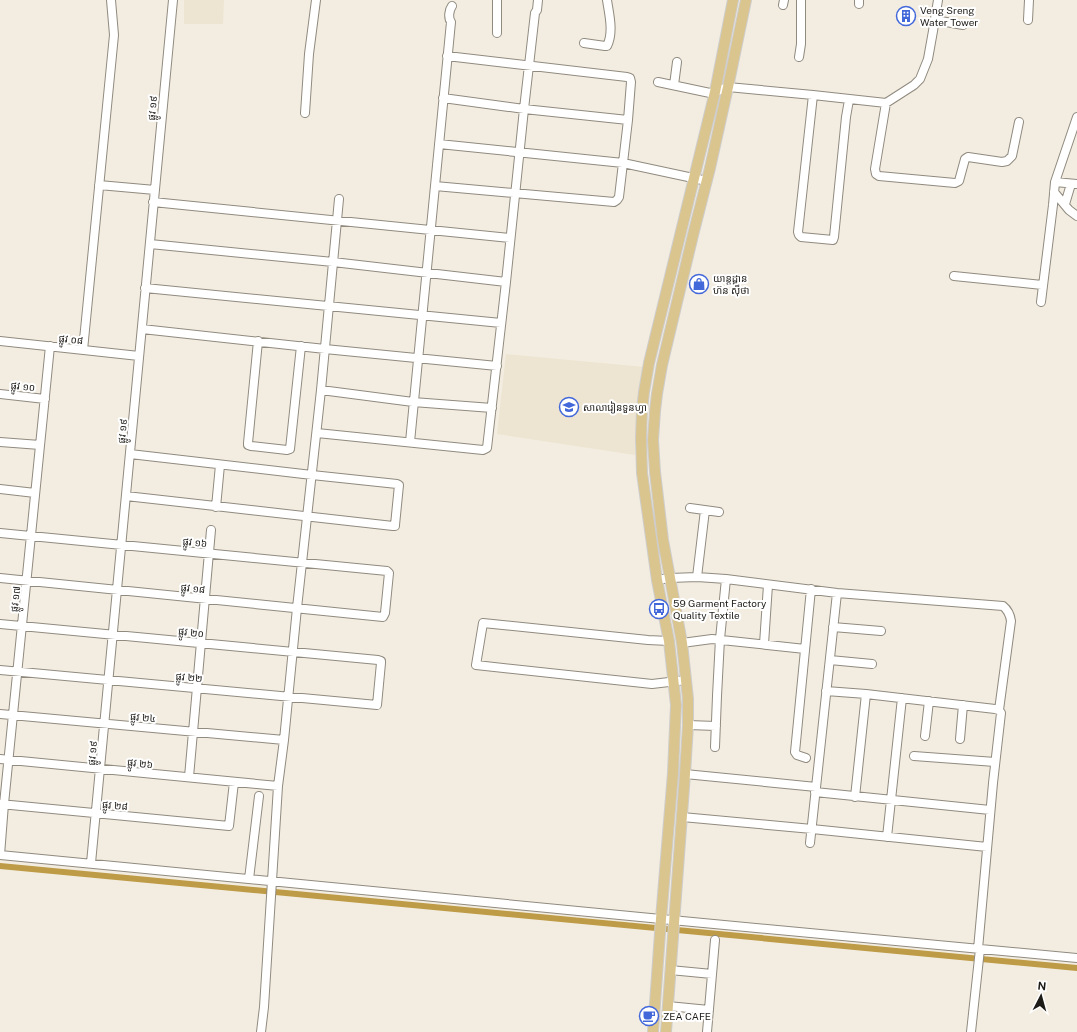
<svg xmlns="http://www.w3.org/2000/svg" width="1077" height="1032" viewBox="0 0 1077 1032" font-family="'Public Sans','Noto Sans Khmer',sans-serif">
<rect width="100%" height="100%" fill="#f3ede1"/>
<path fill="#ede5d1" d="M184,0H224L223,24H184Z
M506,354L644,367L637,416L635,455L497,434Z"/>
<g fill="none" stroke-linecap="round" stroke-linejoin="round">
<path stroke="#be9b46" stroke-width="6" d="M0,866L1077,968"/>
<defs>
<path id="minor" d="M938,0L933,31L928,59L920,79L914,85L886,103L875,169L876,174L879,176L955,183L959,181L965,159L968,157L1002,162L1007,161L1012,156L1019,122
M859,4V0
M783,5L784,0
M935,20L963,25
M1028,20L1029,0
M497,33V0
M584,43L605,46H607C614,32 609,14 607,0
M799,57L801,44V0
M658,82L710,93L715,92L728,87L813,95L798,232L799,235L801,237L833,240L834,237L846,117L849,100
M674,85L677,62
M813,95L886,103
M443,98L524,109L628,120
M305,113L309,54L316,0
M439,144L623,163L707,181
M1055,182L1077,184
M99,185L155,190
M435,186L614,202L617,200L619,197L628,120L631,82L630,78L627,77L447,56
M1054,192L1069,210L1077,216
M153,202L510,238
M1065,204L1071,184
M150,244L333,262L506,282
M954,276L1042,285
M145,288L501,323
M1041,302L1053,205L1055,182L1077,117
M142,329L325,349L497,366
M0,341L139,356
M258,341L248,443V445L251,446L287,450L290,449L301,346
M83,350L114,35L111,0
M321,390L413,402L492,408
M0,394L45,399
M317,433L483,450L487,448L506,282L524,109L535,13L537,10L538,0
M0,442L40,445
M410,442L451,22C448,18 449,10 452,6
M0,489L35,493
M126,496L393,526H395V525L399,485L397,484L312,475L130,454
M216,507L220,465
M690,508L719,512
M0,533L387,571L389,573L385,613L383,617L0,578
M697,577L705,510
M657,580L670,578L697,577L726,579L837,593L1003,606C1008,610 1010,614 1011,621L999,710
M0,624L378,660L381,661V663L377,705L0,670
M833,627L881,631
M669,641L648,640L483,623L476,665L652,684L686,680
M682,643L712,639L805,649
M764,644L768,585
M830,660L872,664
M826,691L866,694L995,709L999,710L1001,713L993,783L978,949
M0,714L284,740
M688,725L716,726
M925,736L929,701
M960,739L963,705
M715,747L717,696L720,639L726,579
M914,756L995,762
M806,758L797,755L795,752L811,589
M0,759L278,786
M685,774L816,787
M189,777L211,530
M815,792L990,810
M855,797L866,694
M0,804L229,826L234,782
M682,817L812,829L987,847
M887,837L902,698
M810,843L837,593
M0,855L661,919L1077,958
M0,855L4,804L50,346
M91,863L173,0
M249,879L259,796
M670,970L712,974
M668,1006L709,1010
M261,1032L264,1007L278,786L284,740L297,608L321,390L339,199
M707,1032L715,940
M971,1032L980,949"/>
<path id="major" d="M653,1032L661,919L673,773L675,727L676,705L669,641L657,580L642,473L641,438L642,410L644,392L649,363L715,92L733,0
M666,1032L685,774L688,725V699L682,643L663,540L655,472L653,440L655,411L657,394L662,365L693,235L710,168L728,87L746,0"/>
</defs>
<use href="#minor" stroke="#908a7f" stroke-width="10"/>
<use href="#major" stroke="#cecdcc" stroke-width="12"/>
<use href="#minor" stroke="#fff" stroke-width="8"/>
<use href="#major" stroke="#dbc58e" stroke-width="10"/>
</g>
<defs>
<symbol id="building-ring" viewBox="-11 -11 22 22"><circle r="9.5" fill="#fff" stroke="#4368da" stroke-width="1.5"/><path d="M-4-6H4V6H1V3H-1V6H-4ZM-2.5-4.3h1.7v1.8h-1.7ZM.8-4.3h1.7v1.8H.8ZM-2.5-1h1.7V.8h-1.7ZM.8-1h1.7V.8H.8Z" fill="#4368da"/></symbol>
<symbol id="shop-ring" viewBox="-11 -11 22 22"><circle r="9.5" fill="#fff" stroke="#4368da" stroke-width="1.5"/><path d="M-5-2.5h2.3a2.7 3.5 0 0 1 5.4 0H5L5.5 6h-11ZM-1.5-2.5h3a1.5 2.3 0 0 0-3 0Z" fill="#4368da"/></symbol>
<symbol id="university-ring" viewBox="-11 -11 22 22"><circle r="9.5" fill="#fff" stroke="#4368da" stroke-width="1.5"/><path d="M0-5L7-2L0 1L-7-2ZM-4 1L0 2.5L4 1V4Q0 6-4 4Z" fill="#4368da"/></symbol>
<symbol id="bus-ring" viewBox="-11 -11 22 22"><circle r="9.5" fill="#fff" stroke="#4368da" stroke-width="1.5"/><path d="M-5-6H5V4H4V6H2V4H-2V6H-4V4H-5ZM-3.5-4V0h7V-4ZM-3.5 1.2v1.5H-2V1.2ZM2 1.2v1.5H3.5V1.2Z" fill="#4368da"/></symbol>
<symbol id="cafe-ring" viewBox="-11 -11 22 22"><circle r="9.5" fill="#fff" stroke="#4368da" stroke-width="1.5"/><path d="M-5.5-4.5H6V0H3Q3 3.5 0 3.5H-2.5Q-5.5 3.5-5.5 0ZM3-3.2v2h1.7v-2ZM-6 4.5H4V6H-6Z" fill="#4368da"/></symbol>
</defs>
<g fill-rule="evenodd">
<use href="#building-ring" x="895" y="5" width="22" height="22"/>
<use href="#shop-ring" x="688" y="273" width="22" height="22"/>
<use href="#university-ring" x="558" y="396" width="22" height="22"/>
<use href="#bus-ring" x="648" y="598" width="22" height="22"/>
<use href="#cafe-ring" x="638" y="1005" width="22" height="22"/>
</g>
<g text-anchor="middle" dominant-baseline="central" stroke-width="4" stroke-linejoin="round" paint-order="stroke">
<g font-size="10" fill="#1e1c18" stroke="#fff" text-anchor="start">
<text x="920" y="10">Veng Sreng<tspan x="920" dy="12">Water Tower</tspan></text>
<text x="713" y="278">យាន្ដដ្ឋាន<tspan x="713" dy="12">ហ៊ន ស៊ីថា</tspan></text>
<text x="583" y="407">សាលារៀនទួនហ្វា</text>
<text x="673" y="603">59 Garment Factory<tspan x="673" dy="12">Quality Textile</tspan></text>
<text x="663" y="1016">ZEA CAFE</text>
</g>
<g font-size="10" fill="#1e1c18" stroke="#fff">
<text transform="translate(152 108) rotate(-85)">ផ្លូវ ១៩</text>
<text transform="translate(71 339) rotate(6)">ផ្លូវ ០៨</text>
<text transform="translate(23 386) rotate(6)">ផ្លូវ ១០</text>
<text transform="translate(122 431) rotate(-85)">ផ្លូវ ១៩</text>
<text transform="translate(195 542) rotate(6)">ផ្លូវ ១៦</text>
<text transform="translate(193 588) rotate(6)">ផ្លូវ ១៨</text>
<text transform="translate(15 599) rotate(-84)">ផ្លូវ ១៧</text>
<text transform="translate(191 632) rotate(6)">ផ្លូវ ២០</text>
<text transform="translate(189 677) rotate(5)">ផ្លូវ ២២</text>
<text transform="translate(143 717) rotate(5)">ផ្លូវ ២៤</text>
<text transform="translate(92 753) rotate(-85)">ផ្លូវ ១៩</text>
<text transform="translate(140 763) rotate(6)">ផ្លូវ ២៦</text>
<text transform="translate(115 805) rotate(5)">ផ្លូវ ២៨</text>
</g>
</g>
<g transform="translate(1041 996) rotate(6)" stroke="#ffffff" stroke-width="3" paint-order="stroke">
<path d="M0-3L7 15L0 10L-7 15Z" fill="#1e1c18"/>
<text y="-6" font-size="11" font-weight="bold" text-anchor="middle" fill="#1e1c18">N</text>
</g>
</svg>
